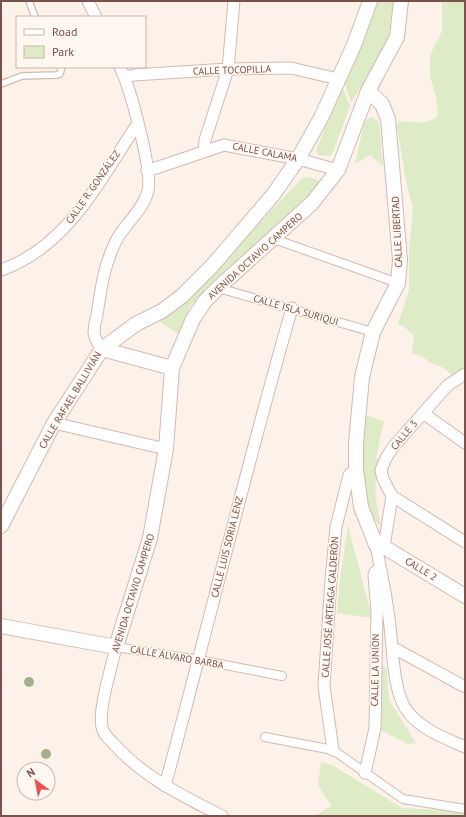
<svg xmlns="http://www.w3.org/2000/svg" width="466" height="817" viewBox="0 0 466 817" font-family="'PT Sans',sans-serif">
<rect width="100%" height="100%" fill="#fdf2e9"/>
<path fill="#ddecc6" d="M378,1H393L388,43L351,103L344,82Z
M442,1H465V379H456L444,368L431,363L420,355L412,354L414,336L407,329L398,324L409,290V250L413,209L406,181L397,126L399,121C414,122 427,126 438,115L436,97L430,76V55L442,31Z
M342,86L350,106L333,152L330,156L318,155L316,151L319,143Z
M372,117L379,122L383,166L370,155L355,164L364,123L369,118Z
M309,177L323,182L302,203L206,288L189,308L181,336L159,321L208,278L302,178Z
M365,415L384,421L376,458L383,461C370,481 377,504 381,526C370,518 360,490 359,476C358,461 363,432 365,415Z
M348,525L372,618L337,613L340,579Z
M379,662L387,670L389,700L416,743L408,744L380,730Z
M321,762L332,765L402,808L448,810L465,813V816H315L331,806L318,785Z"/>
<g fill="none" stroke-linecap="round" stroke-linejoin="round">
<defs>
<path id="service" d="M29,1L35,17
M1,84L22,76L56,75L60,74L62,67"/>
<path id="pedestrian" d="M274,239L398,283
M218,288L373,332
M116,647L199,660L282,676
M265,737L333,750L403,799L465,809"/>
<path id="minor" d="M88,1L96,17
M125,77L134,75L228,69L291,68L338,79
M204,150L205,140L228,69L234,1
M147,171L224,145L298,159L338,170
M1,270C68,247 101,178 138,123
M102,349C98,344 95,340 94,333C94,327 95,321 97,315C101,288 104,264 117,239C126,223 143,210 148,191C153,171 130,87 120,67
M465,374L448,385L394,446L386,458L381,470L383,479L392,496L465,542
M423,413L465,443
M54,423L166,449
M376,545C380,567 385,589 388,611C393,637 391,692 408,712C422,730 445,738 465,747
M384,547L392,496
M116,647C112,666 98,709 102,727C103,734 109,739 114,744C143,777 183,796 222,816
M392,647L465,687
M333,750L324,686L331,580L336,527L349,475L356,469
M365,773L375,728L377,611L374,575L375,572L380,569
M165,786C208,627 246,467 292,308"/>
<path id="tertiary" d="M368,91L382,104L388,119L400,260L398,283L373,332L362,377L356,443V469L361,507L376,545L384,547L465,596
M102,349L172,368
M1,526L54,423L102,349L136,324L162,311L182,296L212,266L273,195L298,159L321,118L354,45L370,1
M1,626L116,647L150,538L166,449L172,368L193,319L205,301L218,288L312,203L338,170L368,91L397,37L401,1"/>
</defs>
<use href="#service" stroke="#d3bab1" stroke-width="8"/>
<use href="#pedestrian" stroke="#d3bab1" stroke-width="10"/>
<use href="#minor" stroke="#d3bab1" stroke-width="13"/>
<use href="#tertiary" stroke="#d3bab1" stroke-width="16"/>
<use href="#service" stroke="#fff" stroke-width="5.5"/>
<use href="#pedestrian" stroke="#fff" stroke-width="8"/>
<use href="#minor" stroke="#fff" stroke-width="11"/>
<use href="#tertiary" stroke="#fff" stroke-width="14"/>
</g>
<g fill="#a4af8c">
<circle cx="29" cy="682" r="5"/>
<circle cx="46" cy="754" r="5"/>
</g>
<g text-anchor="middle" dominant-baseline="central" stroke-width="3" stroke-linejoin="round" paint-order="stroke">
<g font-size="10" fill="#79534b" stroke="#fff7f0">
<text transform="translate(232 70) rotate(-2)">CALLE TOCOPILLA</text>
<text transform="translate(265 152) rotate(11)">CALLE CALAMA</text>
<text transform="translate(93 187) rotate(-55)">CALLE R. GONZÁLEZ</text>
<text transform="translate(397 232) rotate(-93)">CALLE LIBERTAD</text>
<text transform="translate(255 256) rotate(-42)">AVENIDA OCTAVIO CAMPERO</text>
<text transform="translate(296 310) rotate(16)">CALLE ISLA SURIQUI</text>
<text transform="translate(70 400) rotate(-59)">CALLE RAFAEL BALLIVIÁN</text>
<text transform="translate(404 435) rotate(-50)">CALLE 3</text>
<text transform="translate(227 547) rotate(-76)">CALLE LUIS SORIA LENZ</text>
<text transform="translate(421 569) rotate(31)">CALLE 2</text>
<text transform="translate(133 593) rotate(-73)">AVENIDA OCTAVIO CAMPERO</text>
<text transform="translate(330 607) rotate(-86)">CALLE JOSÉ ARTEAGA CALDERÓN</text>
<text transform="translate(177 657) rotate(10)">CALLE ÁLVARO BARBA</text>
<text transform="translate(375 670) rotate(-89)">CALLE LA UNION</text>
</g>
</g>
<rect width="466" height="817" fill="none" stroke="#79534b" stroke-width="4"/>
<rect x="16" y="16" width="130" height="52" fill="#fff7f0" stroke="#c9b5ae"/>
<rect x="24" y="29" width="20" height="6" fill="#ffffff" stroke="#c9b5ae"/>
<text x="52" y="36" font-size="12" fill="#79534b">Road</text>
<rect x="24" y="46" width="20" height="12" fill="#ddecc6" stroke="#c9b5ae"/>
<text x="52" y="56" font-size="12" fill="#79534b">Park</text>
<g transform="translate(36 781) rotate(328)"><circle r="19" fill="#fff7f0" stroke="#c9b5ae"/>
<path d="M0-3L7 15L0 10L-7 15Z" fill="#e9524c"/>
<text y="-6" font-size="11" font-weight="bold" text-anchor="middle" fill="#79534b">N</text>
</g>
</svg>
